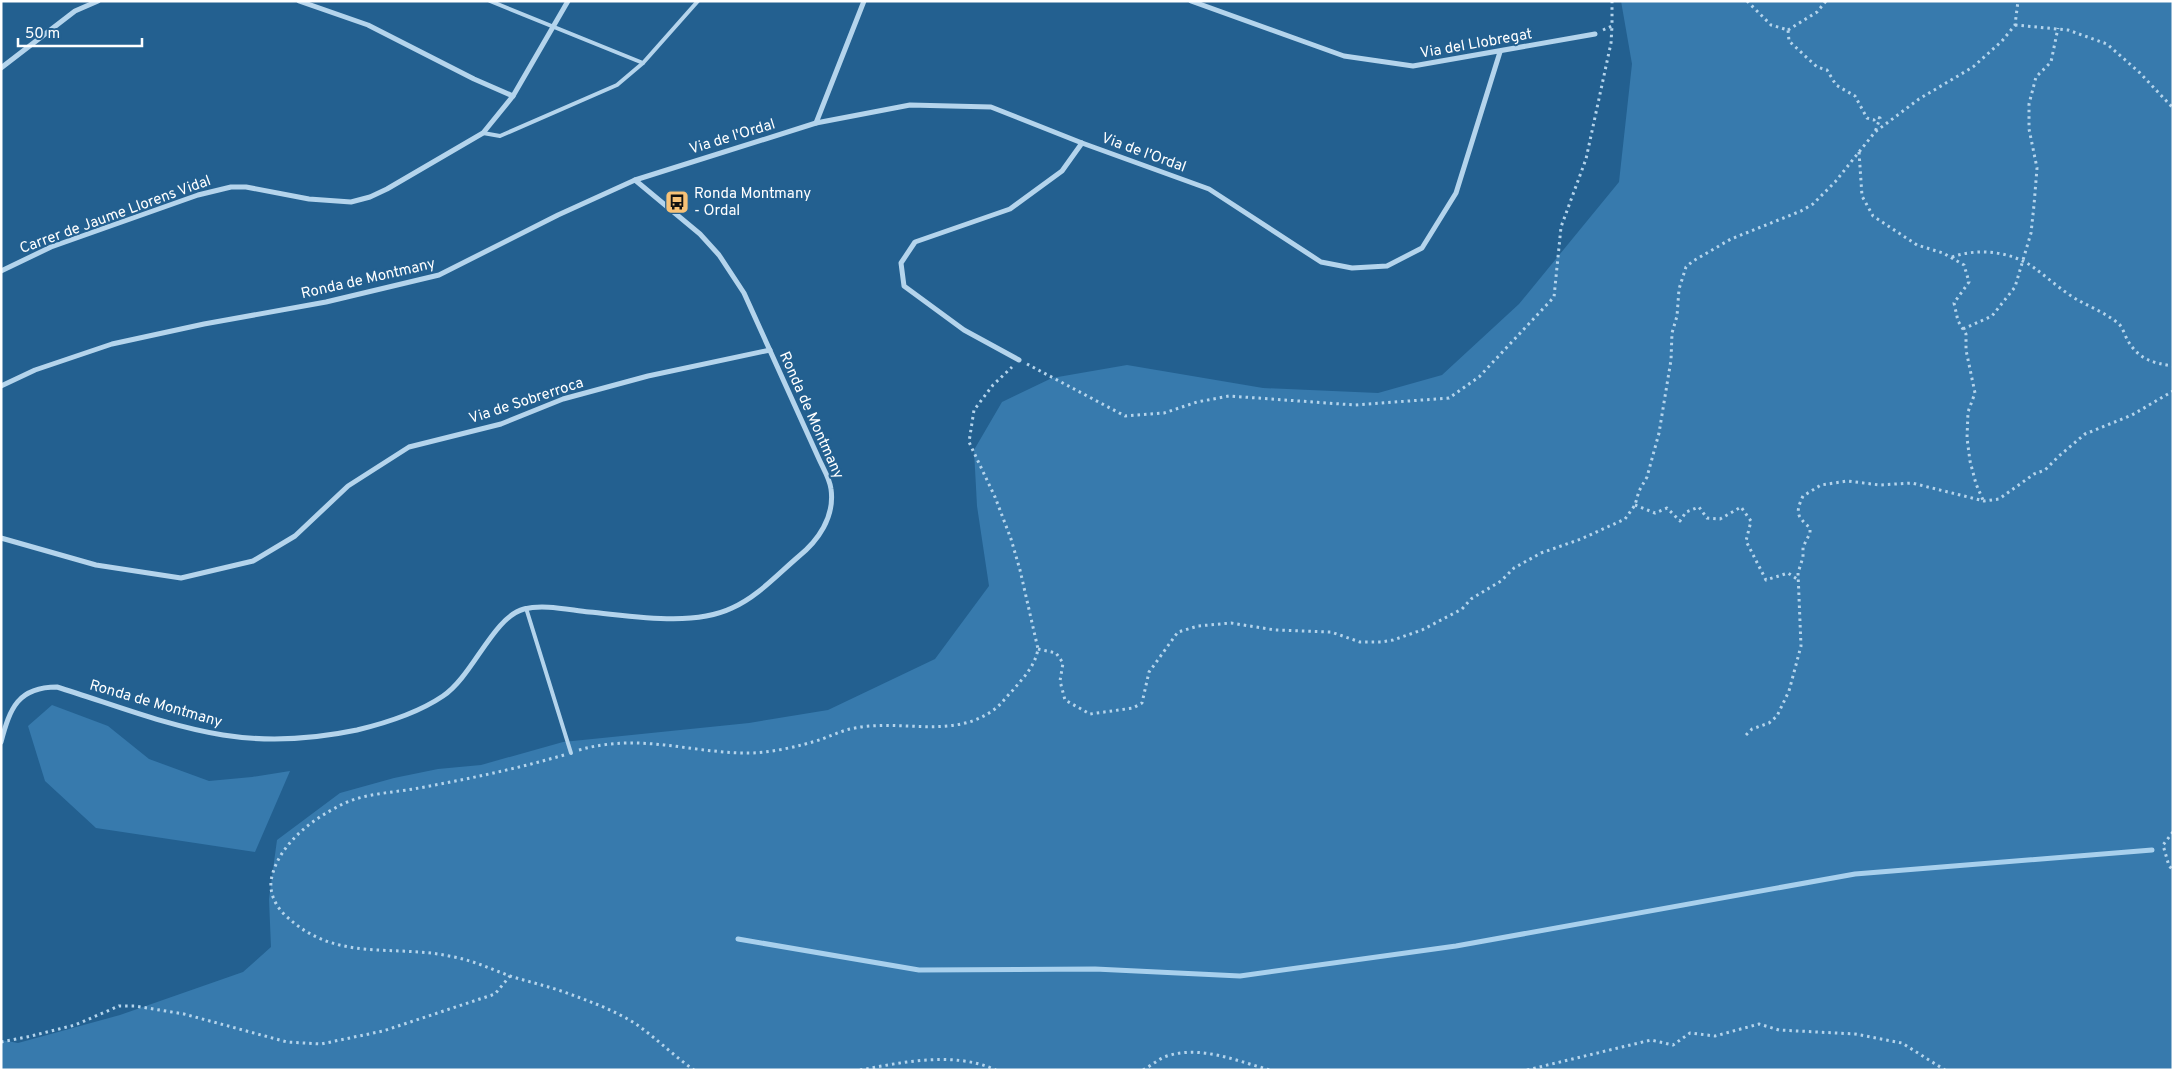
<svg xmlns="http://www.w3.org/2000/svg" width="2174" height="1071" font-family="Overpass,sans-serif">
	<rect width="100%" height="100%" fill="#236090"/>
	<g fill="#377aad">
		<path d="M1621,1H2173V1070H1V1040L18,1043L120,1015L243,972L271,947L269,899L277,840L340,793L394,778L438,769L481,765L563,742L749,723L828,710L935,659L989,586L977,506L974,450L1002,402L1052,378L1127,365L1263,388L1378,393L1442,375L1519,304L1619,182L1632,64Z"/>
		<path d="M52,705L108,726L149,759L209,781L252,777L290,771L255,852L96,828L45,781L28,726Z"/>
	</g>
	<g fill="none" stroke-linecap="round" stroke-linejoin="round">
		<path stroke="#a8d0ed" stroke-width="5" d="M738,939L919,970L1095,969L1240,976L1456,946L1855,874L2152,850"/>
		<g stroke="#b4d4ec" stroke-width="3" stroke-dasharray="2.5 4" stroke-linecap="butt">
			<path d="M1747,1L1771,25L1788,30L1789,41L1817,67L1827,70L1836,85L1855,96L1867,118L1874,120L1877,117L1880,118L1875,132"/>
			<path d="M2015,25L2068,30L2107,44L2140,73L2173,108"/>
			<path d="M1603,30L1612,26V1"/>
			<path d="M1788,30L1817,12L1826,1"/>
			<path d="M1859,152L1862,196L1873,216L1917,245L1943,253L1964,265L1969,282L1954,303L1958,321L1966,334V350L1975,393L1968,412L1967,438L1970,461L1976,484L1983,500"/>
			<path d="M1952,257C1977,248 2010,251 2033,267C2047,277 2061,290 2076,299C2090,307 2106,313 2119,324C2123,328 2125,336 2128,341C2139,359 2152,363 2173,366"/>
			<path d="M1963,329L1992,316L2015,287L2031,233L2034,205L2037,168L2029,129V104L2036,77L2051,62L2058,28"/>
			<path d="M1027,364L1125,416L1164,413L1197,402L1229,396L1355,405L1449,398L1479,377L1554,297L1561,227L1586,159L1611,43L1612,26"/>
			<path d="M1635,505L1655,513L1667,508L1680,521L1686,512L1699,507L1707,518L1720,519L1741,507L1751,521L1746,541L1766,580L1788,573L1797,579"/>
			<path d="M1038,649L1056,653L1063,663L1060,681L1065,700L1090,714L1133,708L1142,703L1149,672L1178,632L1198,626L1231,623L1275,630L1331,632L1360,642H1381L1393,640L1422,630L1462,609L1471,599L1501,581L1514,568L1541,553L1581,539L1625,519L1635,505L1639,491L1647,477L1659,433L1671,360L1672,333L1677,316L1679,289L1686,267L1693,261L1731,239L1801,211L1813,204L1835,182L1875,132L1919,99L1973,67L2002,41L2015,25L2018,1"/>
			<path d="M1746,735L1752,729L1769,723L1777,716L1789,691L1801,646L1798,573L1803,557V547L1810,533V528C1797,516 1795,513 1803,496L1821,485L1847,481L1880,485L1912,483L1984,501L1999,499L2034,474L2045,470L2059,456L2085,434L2132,415L2173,391"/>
			<path d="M579,750C639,733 686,752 744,753C767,754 801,746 822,739C833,735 843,730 855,728C899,719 952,739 992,711C1000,706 1006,697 1013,690C1024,677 1035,666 1038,649L1020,570L1011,539L995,497L969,442L974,410L993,385L1012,367"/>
			<path d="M564,755C516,769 468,779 419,788C393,793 362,793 339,806C311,820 280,844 272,876C268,891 275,906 286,916C337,964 394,943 454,957C475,961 493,970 513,977C530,982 547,986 564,992C589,1001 614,1010 636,1024C656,1038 674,1056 694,1070"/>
			<path d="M2173,832L2163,845L2169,866L2173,870"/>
			<path d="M1,1042L27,1037L75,1025L119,1006H135L184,1014L287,1042L321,1044L383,1031L495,994L510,976"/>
			<path d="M860,1070C904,1062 954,1051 996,1070"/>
			<path d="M1143,1070C1151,1066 1158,1059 1167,1056C1201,1045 1237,1061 1270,1070"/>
			<path d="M1527,1070L1651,1040L1673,1045L1690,1033L1715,1036L1759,1024L1779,1030L1855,1034L1902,1043L1945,1070"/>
		</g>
		<g stroke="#b4d4ec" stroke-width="4">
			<path d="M490,1L643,63L698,1"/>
			<path d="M483,133L500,136L617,85L643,63"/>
			<path d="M526,608L571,753"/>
		</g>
		<g stroke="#b4d4ec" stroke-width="5">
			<path d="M299,1L368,25L474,79L513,96"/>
			<path d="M1191,1L1344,56L1413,66L1595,34"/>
			<path d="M1,68L75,11L98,1"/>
			<path d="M816,123L864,1"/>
			<path d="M635,180L816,123L910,105L991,107L1082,143L1209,189L1321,262L1352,268L1387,266L1422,248L1456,193L1500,52"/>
			<path d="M1,271L51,247L198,195L231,187H246L309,199L351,202L370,197L387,189L483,133L513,96L568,1"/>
			<path d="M1019,360L964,330L904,286L901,263L915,242L1010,209L1062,171L1082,143"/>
			<path d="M1,386L35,370L112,344L204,324L326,302L439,275L558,215L635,180L700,234L719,255L744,293L819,459C823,468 830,479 831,489C835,517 818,541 798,557C777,575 757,597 732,608C692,627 632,616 589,612C569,610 544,604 524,609C493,617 473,676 443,696C418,713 386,723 357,730C314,739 267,742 223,735C167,726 112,704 57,687C18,687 10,708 1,742"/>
			<path d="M1,538L96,565L181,578L253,561L295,536L348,486L409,447L501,424L563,399L648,376L770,350"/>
		</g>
	</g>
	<defs>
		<g id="bus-square" transform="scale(1.25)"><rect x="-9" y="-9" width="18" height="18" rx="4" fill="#f7c277" stroke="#236090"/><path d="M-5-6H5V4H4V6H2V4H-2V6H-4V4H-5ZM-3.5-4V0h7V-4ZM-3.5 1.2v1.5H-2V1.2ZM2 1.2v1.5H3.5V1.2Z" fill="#111"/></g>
	</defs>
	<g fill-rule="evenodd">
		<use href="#bus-square" x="677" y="202"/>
	</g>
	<g text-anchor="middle" stroke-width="4" stroke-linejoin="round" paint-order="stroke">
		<g font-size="15" fill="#fff" stroke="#236090">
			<text transform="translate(1476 43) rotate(-10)" y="5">Via del Llobregat</text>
			<text transform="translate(732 136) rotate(-17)" y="5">Via de l'Ordal</text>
			<text transform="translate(1144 152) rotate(20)" y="5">Via de l'Ordal</text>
			<text transform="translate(115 214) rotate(-20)" y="5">Carrer de Jaume Llorens Vidal</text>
			<text transform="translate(368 278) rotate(-13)" y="5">Ronda de Montmany</text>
			<text transform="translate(526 400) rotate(-18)" y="5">Via de Sobrerroca</text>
			<text transform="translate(812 415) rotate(66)" y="5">Ronda de Montmany</text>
			<text transform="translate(156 703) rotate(16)" y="5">Ronda de Montmany</text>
		</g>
		<g font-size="15" fill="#fff" stroke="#236090" text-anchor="start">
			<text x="694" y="198">Ronda Montmany<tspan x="694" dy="17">- Ordal</tspan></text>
		</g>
	</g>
	<rect width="2174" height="1071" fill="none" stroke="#ffffff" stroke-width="5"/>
	<path d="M18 38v8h124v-8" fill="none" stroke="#ffffff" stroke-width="2.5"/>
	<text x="25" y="38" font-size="15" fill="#ffffff" stroke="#236090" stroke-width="4" paint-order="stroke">50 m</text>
</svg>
